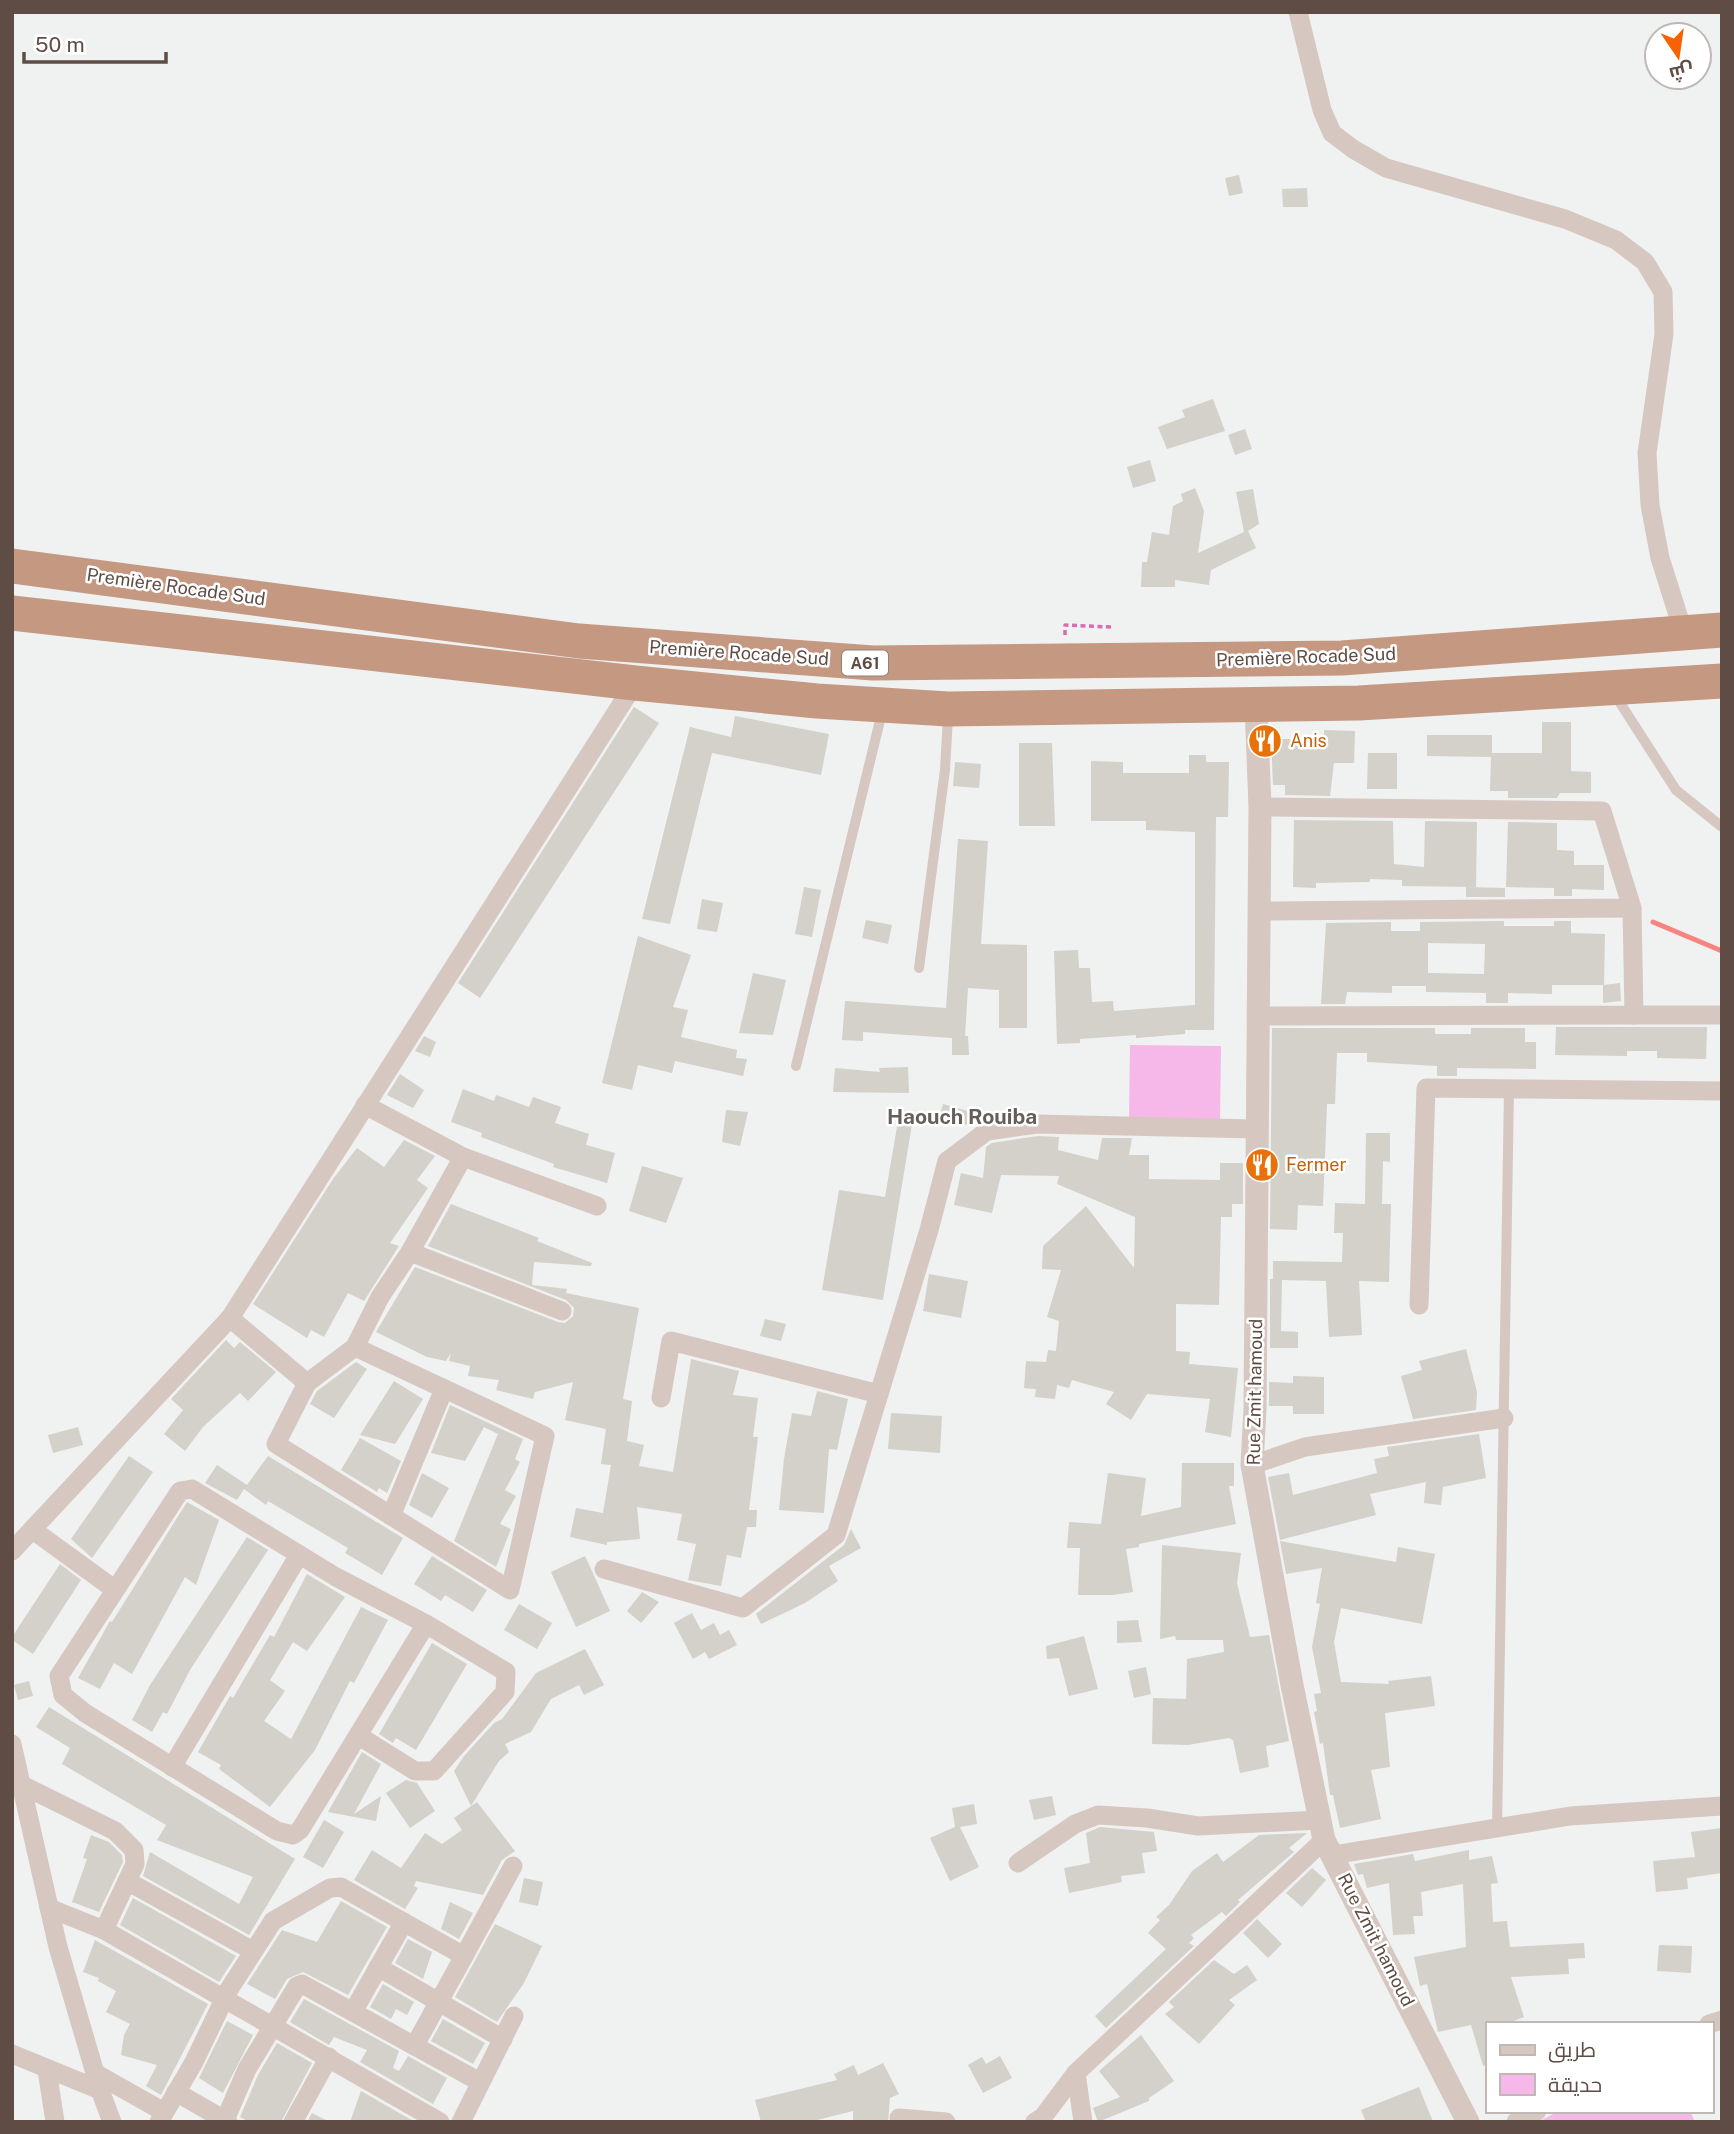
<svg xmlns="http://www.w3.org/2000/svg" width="1734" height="2134" font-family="'Public Sans',Cairo,sans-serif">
	<rect width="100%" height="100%" fill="#eff2f1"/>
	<g fill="#f5b8e8">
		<path d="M1130,1045L1221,1046L1220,1122L1129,1121Z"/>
		<path d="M1559,2111H1690L1695,2122H1538Z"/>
	</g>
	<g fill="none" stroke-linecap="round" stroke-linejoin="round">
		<path stroke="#f78480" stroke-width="5" d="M1653,922L1722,951"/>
	</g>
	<g fill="#d4d0ca" fill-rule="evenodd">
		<path d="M1239,175L1243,193L1229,196L1225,178Z"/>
		<path d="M1307,188L1308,207H1283L1282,189Z"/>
		<path d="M1213,399L1225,431L1167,449L1158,427L1185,417L1182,410Z"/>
		<path d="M1245,429L1252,449L1235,455L1228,435Z"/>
		<path d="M1150,460L1156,481L1133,488L1127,467Z"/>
		<path d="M1195,488L1204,511L1198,553L1244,532L1236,492L1253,489L1259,524L1248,531L1256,548L1211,570L1209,585L1175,580V587H1141L1142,562H1147L1152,532L1169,535L1173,506L1183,501L1181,494Z"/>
		<path d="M634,707L659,723L480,998L458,983Z"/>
		<path d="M735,716L829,734L821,775L712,753L670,924L642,919L690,727L731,737Z"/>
		<path d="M1542,722H1571V771L1591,772V793H1560L1557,798H1508V791H1490L1491,757L1427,756V735H1492V753H1542Z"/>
		<path d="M1324,730L1355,731L1354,763H1334L1330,796L1285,795V785H1273L1271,739H1324Z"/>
		<path d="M1019,743H1052L1055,826H1019Z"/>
		<path d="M1368,753H1397V789H1367Z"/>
		<path d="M1189,755H1206V762H1229L1228,817H1216L1214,1030H1185V1034L1136,1038V1035L1080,1039V1043L1057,1044L1054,951L1078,950L1079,968H1090L1092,1002L1113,1001L1114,1011L1195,1005V832L1146,830V821H1091V761L1123,762V773H1189Z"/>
		<path d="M955,762L981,764L979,788L953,786Z"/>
		<path d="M1294,820L1393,821L1394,864L1424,867L1425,821L1477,822L1476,887L1402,886V880L1370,879V882L1316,883V888L1293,887Z"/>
		<path d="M1508,822L1557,823V850L1574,851V865H1604V890L1572,889V896H1554V888L1506,887Z"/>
		<path d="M958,839L988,841L981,944L1027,945V1028H999V990L968,988L965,1036H968L969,1055H952V1038L863,1032V1041L842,1040L845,1001L946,1008Z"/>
		<path d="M804,887L821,890L812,937L795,934Z"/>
		<path d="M1466,887L1505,888V897H1466Z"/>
		<path d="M702,899L723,903L717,932L697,929Z"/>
		<path d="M866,920L892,925L888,944L862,938Z"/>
		<path d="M1504,921V926H1554V921H1571V933L1605,934L1604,985L1620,983L1621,1001L1603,1003V985H1552V994L1508,993V1003H1486V993L1426,992V986H1392V993L1347,992L1345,1004H1321L1326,923L1391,922V931H1420V922ZM1428,943L1485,944L1484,974L1428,973Z"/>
		<path d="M638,936L691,955L673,1007L688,1010L681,1037L737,1050L736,1058L747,1059L743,1076L675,1061L672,1073L638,1065L632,1090L602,1083Z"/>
		<path d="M753,973L786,980L773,1035L739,1033Z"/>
		<path d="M1556,1027H1707L1706,1059L1657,1058V1051H1627V1056L1555,1055Z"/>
		<path d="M1272,1028H1435V1034H1471V1028H1525V1042H1536V1069L1457,1068V1076H1437V1066L1367,1062V1053H1337L1335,1104H1327L1323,1206L1298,1205L1297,1230L1270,1229Z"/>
		<path d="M424,1036L436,1042L430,1057L415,1051Z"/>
		<path d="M908,1067L909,1093L833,1092L835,1068L880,1072L879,1068Z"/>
		<path d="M400,1074L424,1090L413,1108L387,1095Z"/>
		<path d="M463,1089L494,1101L496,1095L529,1107L533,1097L561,1107L555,1123L589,1134L586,1145L615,1153L607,1183L553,1167L554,1164L481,1137L482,1133L451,1122Z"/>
		<path d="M943,1104L971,1112L967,1125L939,1118Z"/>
		<path d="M726,1110L748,1112L740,1146L722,1142Z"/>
		<path d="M899,1115L913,1118L883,1300L822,1290L839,1190L885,1197Z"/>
		<path d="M1366,1133H1390V1162L1383,1161L1382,1204H1391L1389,1282L1359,1281L1362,1335L1329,1337L1326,1281L1282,1280L1281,1331L1298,1332V1348H1270V1279H1273V1261L1342,1262L1343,1233H1334L1335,1203L1365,1204Z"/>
		<path d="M1038,1136L1059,1137L1058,1150L1098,1160L1102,1138H1132L1129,1155H1149V1179L1220,1180V1163H1243V1204H1232V1217H1221L1219,1305L1176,1304V1351L1190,1352L1189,1364L1238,1368L1231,1437L1205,1432L1210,1399L1147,1394L1131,1420L1106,1404L1114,1392L1072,1380L1069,1388L1057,1385L1055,1399L1035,1397L1036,1389L1024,1388L1026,1361L1046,1362L1048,1350L1056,1351L1059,1321L1047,1317L1061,1270L1042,1269L1043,1246L1086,1206L1134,1268L1135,1217L1057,1184L1059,1176L1001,1175L992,1213L954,1205L961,1173L983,1178L986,1147L992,1143Z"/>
		<path d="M404,1140L435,1156L417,1180L428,1188L390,1243L399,1246L364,1301L348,1293L324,1337L311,1330L307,1338L253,1304L333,1179L357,1148L384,1167Z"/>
		<path d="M642,1166L683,1178L666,1223L629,1211Z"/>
		<path d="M451,1204L539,1238L537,1241L592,1263L591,1266L534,1262L532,1285L567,1289L566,1293L639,1308L623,1399L632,1401L627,1441L644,1445L639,1466L673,1472L691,1359L739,1371L733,1395L758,1398L753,1437H758L749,1510H757L756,1527H747L741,1558L727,1555L721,1586L688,1580L696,1544L677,1540L682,1514L637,1507L640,1539L607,1542V1545L570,1537L576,1508L603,1513L611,1465L601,1464L606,1429L565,1420L573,1382L535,1392L533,1399L496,1390L499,1380L468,1376L470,1366L449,1361L451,1353L446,1361L427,1357L376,1332L415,1267L558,1322L565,1323L573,1316L574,1308L566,1300L428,1246Z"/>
		<path d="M929,1274L968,1281L961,1318L923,1311Z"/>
		<path d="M765,1319L786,1324L781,1341L760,1336Z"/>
		<path d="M226,1340L234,1348L240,1342L276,1372L248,1401L240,1393L203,1427L185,1451L164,1434L183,1410L171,1399Z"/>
		<path d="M1466,1349L1477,1392L1476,1410L1413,1419L1401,1376L1422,1370L1419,1361Z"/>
		<path d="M356,1362L367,1369L334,1418L310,1404L317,1391Z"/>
		<path d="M1293,1376L1324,1377V1414H1293V1406H1269V1382L1293,1383Z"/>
		<path d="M394,1381L423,1399L395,1444L360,1435Z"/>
		<path d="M817,1391L848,1399L837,1450L829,1449L824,1513L779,1510L784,1459L792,1413L811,1416Z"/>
		<path d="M450,1405L523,1439L515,1459L520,1462L505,1490L516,1496L500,1524L511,1529L496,1567L454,1541L498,1434L484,1427L465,1461L431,1453Z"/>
		<path d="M891,1413L942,1416L940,1453L888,1449Z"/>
		<path d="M78,1427L83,1445L53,1453L48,1435Z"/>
		<path d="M1479,1434L1486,1478L1443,1487L1441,1505L1424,1503L1426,1482L1370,1494L1376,1515L1280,1540L1268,1477L1289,1473L1293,1495L1377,1473L1374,1459L1389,1456L1387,1447Z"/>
		<path d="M360,1438L401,1461L387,1493L379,1488L377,1492L341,1470Z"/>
		<path d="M129,1456L153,1472L92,1558L71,1539Z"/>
		<path d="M268,1456L403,1538L382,1575L345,1553L348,1548L268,1501L266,1505L244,1489L237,1500L205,1483L217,1465L247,1485Z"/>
		<path d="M1182,1463H1234V1486H1229L1236,1524L1139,1544V1547L1126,1549L1133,1592L1113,1595H1078L1080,1548H1067L1069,1522L1101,1524L1108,1473L1146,1478L1141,1516L1181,1507Z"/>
		<path d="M422,1473L449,1488L432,1518L409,1505Z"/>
		<path d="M187,1502L219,1520L196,1585L185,1577L132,1674L114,1663L100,1689L78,1678L110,1621L112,1622Z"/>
		<path d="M851,1529L861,1548L829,1566L838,1581L805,1603L761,1624L756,1614L844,1545Z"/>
		<path d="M247,1537L268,1550L190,1670L167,1714L163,1712L152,1732L132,1720L150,1685Z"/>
		<path d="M1280,1541L1396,1562L1398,1547L1435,1554L1422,1624L1341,1608L1334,1642L1341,1682L1389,1684L1388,1681L1431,1676L1435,1706L1385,1713L1390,1767L1371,1770L1381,1819L1340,1828L1333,1795H1330L1323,1743L1320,1744L1314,1712L1317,1711L1314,1694L1321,1693L1312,1647L1320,1604L1316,1603L1322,1568L1286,1574Z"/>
		<path d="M1162,1545L1241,1553L1237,1583L1250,1637L1269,1635L1289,1741L1266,1746L1269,1767L1240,1773L1233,1740L1229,1738L1188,1745L1152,1744L1153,1698L1186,1699L1187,1659L1224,1652L1223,1640H1176L1175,1636L1160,1639Z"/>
		<path d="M432,1556L487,1590L473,1612L445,1595L441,1601L414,1584Z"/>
		<path d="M585,1556L610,1611L576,1627L551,1572Z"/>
		<path d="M60,1564L81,1580L33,1654L12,1640V1637Z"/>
		<path d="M307,1574L345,1597L307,1651L293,1642L270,1680L285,1691L264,1721L291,1739L361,1607L388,1620L354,1683L350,1681L315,1750L270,1807L219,1769L221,1765L198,1752L230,1696L233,1698L270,1635L274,1637Z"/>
		<path d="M642,1592L659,1602L641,1623L627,1611Z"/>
		<path d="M519,1604L552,1623L537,1649L504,1630Z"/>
		<path d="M692,1613L701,1630L714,1623L720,1635L729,1630L737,1645L709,1659L705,1652L693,1659L674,1623Z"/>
		<path d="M1138,1620L1142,1642L1117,1643V1621Z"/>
		<path d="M1084,1636L1098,1689L1069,1696L1059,1658L1047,1659L1046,1646Z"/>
		<path d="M432,1643L467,1664L416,1750L396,1738L393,1743L379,1734Z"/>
		<path d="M585,1649L604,1685L584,1695L579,1685L551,1699L531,1732L505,1744L509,1752L499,1761L471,1806L454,1771L464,1756L494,1723L502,1719L536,1673Z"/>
		<path d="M1146,1667L1151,1694L1134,1698L1128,1671Z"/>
		<path d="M29,1681L33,1696L18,1700L14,1685Z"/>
		<path d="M49,1707L295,1859L249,1935L143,1876L150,1852L239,1904L253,1877L157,1840L166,1825L62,1764L70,1748L36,1727Z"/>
		<path d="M362,1752L381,1764L354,1814L381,1796L376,1821L328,1812Z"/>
		<path d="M406,1780L417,1783L435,1811L410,1828L386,1793Z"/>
		<path d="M1052,1796L1056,1815L1034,1820L1029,1800Z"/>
		<path d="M477,1802L515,1851L502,1860L483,1895L416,1881L414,1886L418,1888L405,1909L354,1880L372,1850L401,1868L425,1833L442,1844L462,1830L454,1818Z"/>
		<path d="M974,1804L977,1824L960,1827L979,1867L950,1881L930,1838L955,1827L952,1808Z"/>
		<path d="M324,1820L344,1832L323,1868L303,1857Z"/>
		<path d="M1100,1827L1154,1832L1157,1851L1142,1853L1145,1873L1121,1876L1122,1882L1069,1893L1064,1868L1090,1863L1086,1833Z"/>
		<path d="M1722,1828V1873L1687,1878L1688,1889L1656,1892L1653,1861L1695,1857L1691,1832Z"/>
		<path d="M1307,1833L1289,1848L1294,1852L1238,1900L1240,1902L1226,1916L1222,1912L1191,1935L1194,1938L1189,1943L1194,1946L1106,2028L1095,2016L1166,1949L1148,1933L1160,1920L1156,1917L1169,1905L1192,1871L1217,1853L1223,1862L1259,1835Z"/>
		<path d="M91,1835L109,1842L122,1855L123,1862L99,1912L72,1902L87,1859L83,1858Z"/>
		<path d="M1469,1850V1860L1492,1856L1498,1883L1491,1884L1493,1922L1507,1921L1510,1947L1584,1943L1585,1958L1568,1959L1569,1974L1511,1977L1524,2017L1506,2024H1487V2065L1483,2066L1471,2025L1438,2032L1427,1984L1420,1986L1414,1957L1466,1947L1463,1884L1421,1892L1423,1916H1413L1415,1934L1393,1935L1389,1883L1367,1888L1363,1874L1358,1875L1354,1864L1413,1854L1415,1861Z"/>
		<path d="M1312,1868L1326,1880L1302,1907L1286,1893Z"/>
		<path d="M524,1878L543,1882L538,1906L519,1902Z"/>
		<path d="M133,1898L236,1956L219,1982L120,1925Z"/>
		<path d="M341,1901L387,1927L348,1995L303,1972L287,1979L275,1999L247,1984L282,1930L317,1942Z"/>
		<path d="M450,1902L473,1913L459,1939L441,1929Z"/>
		<path d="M1257,1919L1282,1944L1268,1958L1243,1933Z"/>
		<path d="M495,1924L542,1946L524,1983L497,2022L455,1997Z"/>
		<path d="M408,1939L432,1952L423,1979L395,1963Z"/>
		<path d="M95,1940L208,2004L161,2095L146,2086L157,2065L121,2055L124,2035L130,2024L106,2012L116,1991L98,1981L99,1978L83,1972Z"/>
		<path d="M1659,1945L1692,1946L1691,1973L1657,1971Z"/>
		<path d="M1214,1960L1234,1974L1247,1965L1257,1980L1229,2000L1235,2005L1199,2044L1165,2014L1174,2007L1169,2002Z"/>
		<path d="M383,1984L414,2002L407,2015L396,2009L391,2019L370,2007Z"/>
		<path d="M304,1999L399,2051L393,2068L399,2071L408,2056L447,2078L433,2104L360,2062L367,2050L334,2037L329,2045L290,2022Z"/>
		<path d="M443,2019L485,2043L473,2064L431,2041Z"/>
		<path d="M227,2021L253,2035L223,2093L199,2078Z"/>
		<path d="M1141,2035L1174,2081L1149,2098V2101L1098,2122L1093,2108L1120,2097L1099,2071Z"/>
		<path d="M277,2043L312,2063L281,2122H249L240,2117L258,2075Z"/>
		<path d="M1000,2056L1012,2078L983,2093L968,2065L982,2057L986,2064Z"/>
		<path d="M883,2063L899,2094L890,2098L888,2122H853V2111L809,2122H761L755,2100L837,2080L834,2074L854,2065L858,2075Z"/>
		<path d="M1419,2087L1433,2122H1366L1361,2110Z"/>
		<path d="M361,2091L415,2122H350Z"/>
		<path d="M312,2113L330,2122H307Z"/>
	</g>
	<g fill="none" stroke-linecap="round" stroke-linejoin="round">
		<path stroke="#d76cb3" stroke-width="3.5" stroke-dasharray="5 3.5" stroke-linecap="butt" d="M1065,635V625L1111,627"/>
		<g stroke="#d6c7c1" stroke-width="10">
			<path d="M1615,695L1676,790L1722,827"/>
			<path d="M919,968L945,770L948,716"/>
			<path d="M796,1066L882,712"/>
			<path d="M1497,1829L1509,1089"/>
		</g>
		<g stroke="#d6c7c1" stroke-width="19">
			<path d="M1298,12L1322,110L1332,133L1353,149L1386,168L1565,219L1616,240L1645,262L1663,292L1664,334L1647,453L1650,505L1660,558L1684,634"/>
			<path d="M1259,911L1632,908L1602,811L1260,807"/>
			<path d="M1634,1015H1722"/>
			<path d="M1258,1016L1634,1015L1632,908"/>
			<path d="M365,1105L463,1157L410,1252L562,1311"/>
			<path d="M463,1157L597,1206"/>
			<path d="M1419,1305L1426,1088L1722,1091"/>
			<path d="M230,1318L307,1383L276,1444L510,1590L545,1436L355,1347L380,1297L410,1252"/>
			<path d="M307,1383L355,1347"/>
			<path d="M661,1398L671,1341L879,1394"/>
			<path d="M1252,1465L1305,1447L1504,1418"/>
			<path d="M391,1516L444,1389"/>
			<path d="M33,1530L114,1589"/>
			<path d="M12,1551L230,1318L635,683"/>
			<path d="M604,1569L743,1608L836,1535L929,1230L947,1161L987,1131L1037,1124L1255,1129"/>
			<path d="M359,1736L415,1771H434L505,1692L506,1672L426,1624L336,1577L192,1489L180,1491L59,1676L63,1695L85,1713L277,1831L293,1835L300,1830L426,1624"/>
			<path d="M12,1744L58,1947L100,2090L112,2122"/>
			<path d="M172,1767L299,1555"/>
			<path d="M20,1784L115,1831L134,1850L135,1864L104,1930L440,2122"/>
			<path d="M1333,1855L1570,1816L1722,1806"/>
			<path d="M1018,1863L1075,1824L1098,1815L1147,1818L1198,1826L1319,1820"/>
			<path d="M127,1881L253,1951"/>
			<path d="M49,1908L104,1930"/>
			<path d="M378,1967L503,2039"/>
			<path d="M354,2010L404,1922"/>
			<path d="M1709,2024L1722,2020"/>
			<path d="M415,2045L464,1956"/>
			<path d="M12,2054L100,2090"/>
			<path d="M47,2070L55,2122"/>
			<path d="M95,2073L164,2112"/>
			<path d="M176,2092L228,2122"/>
			<path d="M899,2118L946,2122"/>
			<path d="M225,2120L247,2069L297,1986L302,1984L480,2082"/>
			<path d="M159,2122L194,2062L228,1991L273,1921L330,1888L341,1887L464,1956L513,1866"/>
			<path d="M293,2122L329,2057"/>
			<path d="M461,2122L514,2016"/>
			<path d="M1035,2122L1043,2117L1076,2073"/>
			<path d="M1083,2122L1076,2073L1324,1840"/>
			<path d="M1516,2122L1537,2111"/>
		</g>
		<path stroke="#d6c7c1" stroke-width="23" d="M1256,705L1260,807L1255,1409L1252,1465L1292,1685L1324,1840L1468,2122"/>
		<g stroke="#c49881" stroke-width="35">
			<path d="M12,566L579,641L873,663L1342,658L1722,630"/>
			<path d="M12,613L635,683L817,701L948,709L1359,703L1722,681"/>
		</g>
	</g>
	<defs>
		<g id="restaurant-disc" transform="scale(1.75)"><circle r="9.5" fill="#e8710a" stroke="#fff"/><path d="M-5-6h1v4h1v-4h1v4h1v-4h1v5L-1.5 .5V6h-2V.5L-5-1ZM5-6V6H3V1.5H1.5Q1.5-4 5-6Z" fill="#fff"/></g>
	</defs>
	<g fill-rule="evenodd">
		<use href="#restaurant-disc" x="1265" y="741"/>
		<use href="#restaurant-disc" x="1262" y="1165"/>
	</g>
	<g text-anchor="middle" stroke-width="5" stroke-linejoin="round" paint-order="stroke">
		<rect fill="#fff" stroke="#8f827d" stroke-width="2" x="842" y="650.5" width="46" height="25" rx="5"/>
		<g font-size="16" font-weight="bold" fill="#5f4d45">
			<text x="865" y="669">A61</text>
		</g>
		<g font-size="18" fill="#5f4d45" stroke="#fff">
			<text transform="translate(176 587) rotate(8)" y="6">Première Rocade Sud</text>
			<text transform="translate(739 653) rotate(4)" y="6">Première Rocade Sud</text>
			<text transform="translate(1306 657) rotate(-2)" y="6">Première Rocade Sud</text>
			<text transform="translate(1255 1392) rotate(-89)" y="6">Rue Zmit hamoud</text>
			<text transform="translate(1376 1940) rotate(63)" y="6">Rue Zmit hamoud</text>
		</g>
		<g font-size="18" fill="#c56008" stroke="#fff" text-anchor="start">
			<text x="1290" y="747">Anis</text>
			<text x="1286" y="1171">Fermer</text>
		</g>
		<g font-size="21" font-weight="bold" fill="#655f5b" stroke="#fff">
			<text x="962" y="1124">Haouch Rouiba</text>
		</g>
	</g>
	<rect width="1734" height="2134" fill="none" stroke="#5f4d45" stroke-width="28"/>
	<rect x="1486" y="2022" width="228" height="91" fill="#ffffff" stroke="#bfb8b5" stroke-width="2"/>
	<rect x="1500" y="2045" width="35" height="10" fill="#d6c7c1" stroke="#bfb8b5" stroke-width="2"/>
	<text x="1548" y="2057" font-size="21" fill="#5f4d45">طريق</text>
	<rect x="1500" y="2074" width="35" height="21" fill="#f5b8e8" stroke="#bfb8b5" stroke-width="2"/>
	<text x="1548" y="2092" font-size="21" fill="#5f4d45">حديقة</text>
	<g transform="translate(1678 56) rotate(167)"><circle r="33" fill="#ffffff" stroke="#bfb8b5" stroke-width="2"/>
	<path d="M0-5L12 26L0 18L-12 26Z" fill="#f86203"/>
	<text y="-10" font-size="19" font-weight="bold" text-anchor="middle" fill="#5f4d45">ش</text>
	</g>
	<path d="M24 52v10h142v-10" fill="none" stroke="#5f4d45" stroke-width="3.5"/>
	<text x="35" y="52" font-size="21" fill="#5f4d45" stroke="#ffffff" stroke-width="5" paint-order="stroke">50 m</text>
</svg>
